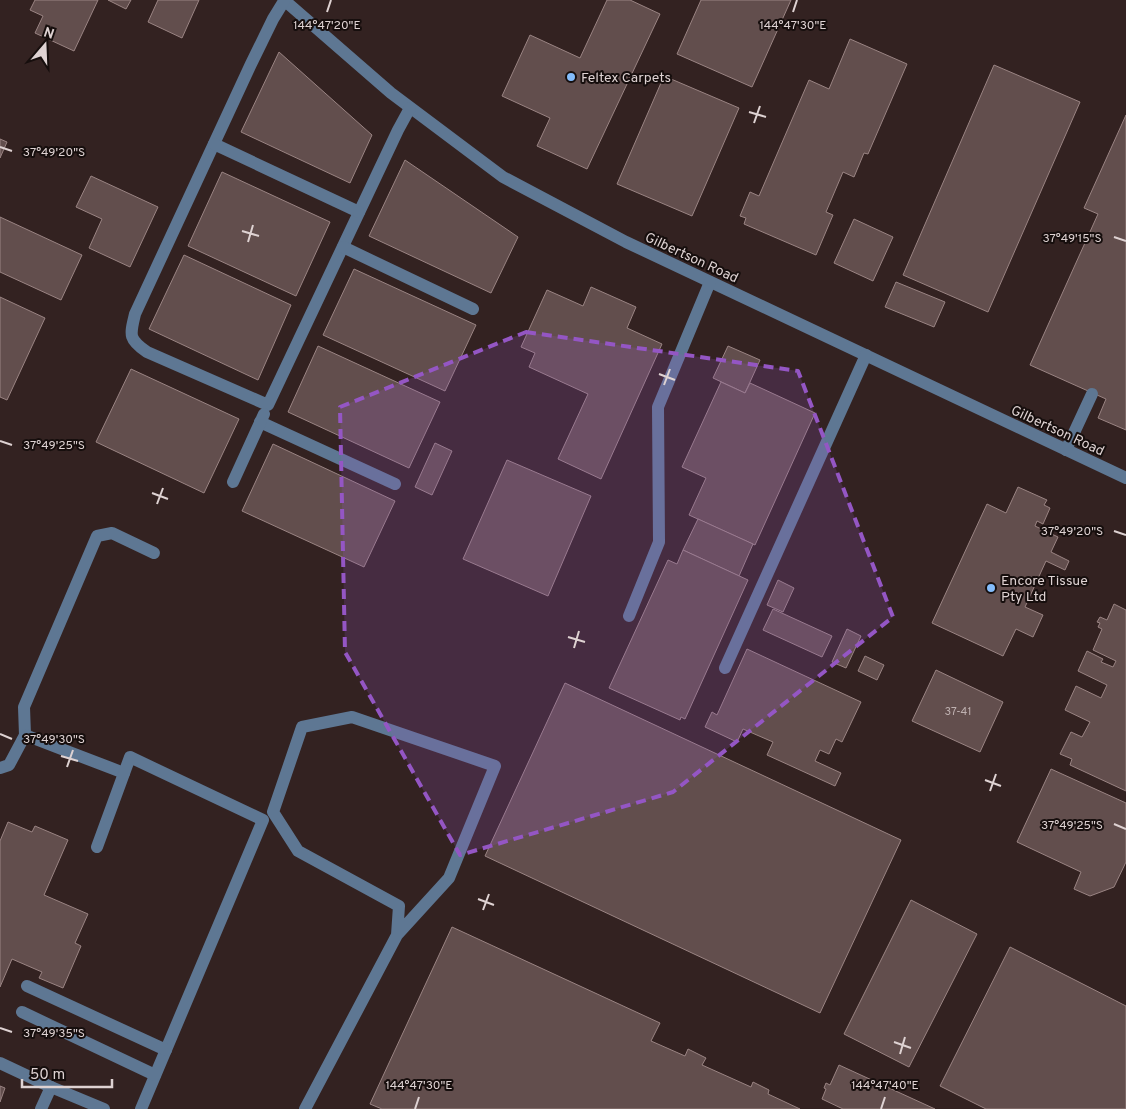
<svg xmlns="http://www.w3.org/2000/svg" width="1126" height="1109" font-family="Overpass,sans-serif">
	<rect width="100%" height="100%" fill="#332221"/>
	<g fill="#624e4d" stroke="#9a8483">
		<path d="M35,0H98L74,51L35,33L43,16L30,10Z"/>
		<path d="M108,0H131L126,9Z"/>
		<path d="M158,0H199L182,38L148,22Z"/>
		<path d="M607,0H630L660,14L587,169L537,146L550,118L502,96L530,35L580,58Z"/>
		<path d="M701,0H791L752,87L677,54Z"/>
		<path d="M850,39L907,64L868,154L864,153L854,177L843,172L826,212L833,215L816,255L744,224L746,218L740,216L750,192L759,196L809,80L829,89Z"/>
		<path d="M279,52L372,135L350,183L241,132Z"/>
		<path d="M994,65L1080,102L988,312L903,275Z"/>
		<path d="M664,76L739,108L692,216L617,184Z"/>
		<path d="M1126,115V430L1098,418L1106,399L1030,365L1098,214L1084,208Z"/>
		<path d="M0,139L7,142L0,158Z"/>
		<path d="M405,160L518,237L491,293L369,236Z"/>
		<path d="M222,172L330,222L296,296L188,246Z"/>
		<path d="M91,176L158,207L130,267L89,248L102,219L76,207Z"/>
		<path d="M0,217L82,255L61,300L0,272Z"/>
		<path d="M854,219L893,237L873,281L834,263Z"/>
		<path d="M184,255L291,305L258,380L149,329Z"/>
		<path d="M354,269L476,325L445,391L323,335Z"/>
		<path d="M896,282L945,302L934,327L885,307Z"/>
		<path d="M591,287L636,307L627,328L662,344L601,479L558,459L588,394L529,367L535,353L521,347L547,290L583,306Z"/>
		<path d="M0,297L45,318L7,400L0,397Z"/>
		<path d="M318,346L440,402L409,468L288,412Z"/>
		<path d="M728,346L760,360L745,393L713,378Z"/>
		<path d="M131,369L239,419L204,493L96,442Z"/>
		<path d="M721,382L745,393L750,383L815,413L755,545L689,515L706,478L682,467Z"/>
		<path d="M435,443L452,451L432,495L415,487Z"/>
		<path d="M273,444L395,501L364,567L242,511Z"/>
		<path d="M507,460L591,496L548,596L463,559Z"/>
		<path d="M1018,487L1047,500L1044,505L1050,508L1043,524L1037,521L1035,526L1058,537L1051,552L1069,561L1065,570L1046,561L1025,607L1043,615L1033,637L1016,629L1003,656L932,623L987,504L1006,513Z"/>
		<path d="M698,519L753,544L739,576L683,550Z"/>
		<path d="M683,550L748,580L685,719L681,717L680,720L609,688L668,560L677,564Z"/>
		<path d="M778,580L794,588L783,612L767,605Z"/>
		<path d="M1114,604L1126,610V791L1070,765L1072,759L1060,754L1071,732L1082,737L1090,722L1065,710L1076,686L1101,698L1107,685L1078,671L1087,651L1103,659L1101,662L1113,667L1116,661L1093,650L1102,629L1098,627L1100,623L1097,622L1100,617L1107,620Z"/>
		<path d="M773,609L832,636L822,657L763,630Z"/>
		<path d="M847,629L861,636L846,668L832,662Z"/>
		<path d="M747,649L861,702L842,742L836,739L829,754L820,750L815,761L841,773L835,786L767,755L773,742L743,729L737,742L705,727L712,712L717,715Z"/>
		<path d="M865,656L884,665L877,680L858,671Z"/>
		<path d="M936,670L1003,702L980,752L912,721Z"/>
		<path d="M565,683L901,840L820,1013L485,856Z"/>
		<path d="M1051,769L1126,803V862L1114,887L1090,896L1074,889L1081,872L1017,842Z"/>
		<path d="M8,822L32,832L35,826L68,840L44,895L88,914L75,943L81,946L63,988L39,978L42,972L12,959L0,987V841Z"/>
		<path d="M911,900L977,934L909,1067L844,1034Z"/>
		<path d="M452,927L660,1023L651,1041L685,1056L688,1049L706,1058L702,1065L751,1087L753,1082L769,1090L768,1094L800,1109H382L370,1104Z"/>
		<path d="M1010,947L1126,1006V1109H986L940,1086Z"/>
		<path d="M839,1065L935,1109H843L822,1099L826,1089L824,1088L826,1083L830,1085Z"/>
		<path d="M0,1086L5,1088L0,1102Z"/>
	</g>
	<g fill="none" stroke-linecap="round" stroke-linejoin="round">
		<g stroke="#5e7793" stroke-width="12">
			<path d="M284,0L391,93L503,177L626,242L1126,478"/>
			<path d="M284,1L273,19L251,64L135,314C130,335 128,339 147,352L268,405L398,130L410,108"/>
			<path d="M214,144L359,212"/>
			<path d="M343,247L473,309"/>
			<path d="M260,422L395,484"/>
			<path d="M1066,450L1092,394"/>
			<path d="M233,482L264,414"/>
			<path d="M629,616L659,542L658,407L710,282"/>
			<path d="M725,668L866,355"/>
			<path d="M25,735L24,707L97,536L112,533L154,553"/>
			<path d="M0,768L9,765L25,735L124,773"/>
			<path d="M97,847L130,757L263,820L141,1109"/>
			<path d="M27,986L166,1050"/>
			<path d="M22,1012L155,1075"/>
			<path d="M0,1063L51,1087L104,1109"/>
			<path d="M41,1109L51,1087"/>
			<path d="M305,1109L397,935L449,878L495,766L352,717L302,727L273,812L298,851L399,906L397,935"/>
		</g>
	</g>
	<path fill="#9456c4" fill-opacity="0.2" stroke="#9456c4" stroke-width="4" stroke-dasharray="10 6" stroke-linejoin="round" d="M526,332L798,371L893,617L673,792L460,855L345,652L340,407Z"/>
	<path fill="none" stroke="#ded2d2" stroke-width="2" d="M327,12L331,0M793,12L797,0M749,112L766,117M754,123L760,106M0,147L12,151M242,231L259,236M1114,237L1126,241M248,242L253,225M659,374L675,380M664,385L670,369M0,441L12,445M152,493L168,499M157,504L163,488M1114,531L1126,535M568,637L585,642M574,648L579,631M0,734L12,739M61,756L78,761M67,767L73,750M985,780L1001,786M990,791L996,774M1114,824L1126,829M478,899L494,905M483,910L489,894M0,1028L12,1032M894,1042L911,1048M900,1054L905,1037M415,1109L419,1097M881,1109L885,1097"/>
	<g fill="#83bcfb" stroke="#160e0d" stroke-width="2">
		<circle cx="571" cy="77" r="5"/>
		<circle cx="991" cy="588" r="5"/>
	</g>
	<g text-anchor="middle" stroke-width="4" stroke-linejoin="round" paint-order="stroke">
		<g font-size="11" fill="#bfb1b1">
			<text x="958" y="715">37-41</text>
		</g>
		<g font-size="14" fill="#ded2d2" stroke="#160e0d" text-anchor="start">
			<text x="581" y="82">Feltex Carpets</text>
			<text x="1001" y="585">Encore Tissue<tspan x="1001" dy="16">Pty Ltd</tspan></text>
		</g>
		<g font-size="14" fill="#ded2d2" stroke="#160e0d">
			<text transform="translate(692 257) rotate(25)" y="5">Gilbertson Road</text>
			<text transform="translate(1058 430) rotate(25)" y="5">Gilbertson Road</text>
		</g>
	</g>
	<g font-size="12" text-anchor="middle" fill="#ded2d2" stroke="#160e0d" stroke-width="4" stroke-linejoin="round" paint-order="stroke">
		<text x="327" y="29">144°47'20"E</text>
		<text x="793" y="29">144°47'30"E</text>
		<text x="54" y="156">37°49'20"S</text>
		<text x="1072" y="242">37°49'15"S</text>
		<text x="54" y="449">37°49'25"S</text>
		<text x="1072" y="535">37°49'20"S</text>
		<text x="54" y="743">37°49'30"S</text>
		<text x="1072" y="829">37°49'25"S</text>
		<text x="54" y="1037">37°49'35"S</text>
		<text x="419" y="1089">144°47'30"E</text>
		<text x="885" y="1089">144°47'40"E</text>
	</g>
	<g transform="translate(45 45) rotate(19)" stroke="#160e0d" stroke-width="4" paint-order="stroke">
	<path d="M0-4L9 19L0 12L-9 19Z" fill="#ded2d2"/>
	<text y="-8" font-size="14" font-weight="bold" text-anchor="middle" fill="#ded2d2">N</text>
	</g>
	<path d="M22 1079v8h90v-8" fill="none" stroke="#ded2d2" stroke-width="2.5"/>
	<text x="30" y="1079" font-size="15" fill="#ded2d2" stroke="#160e0d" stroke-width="4" paint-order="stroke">50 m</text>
</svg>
